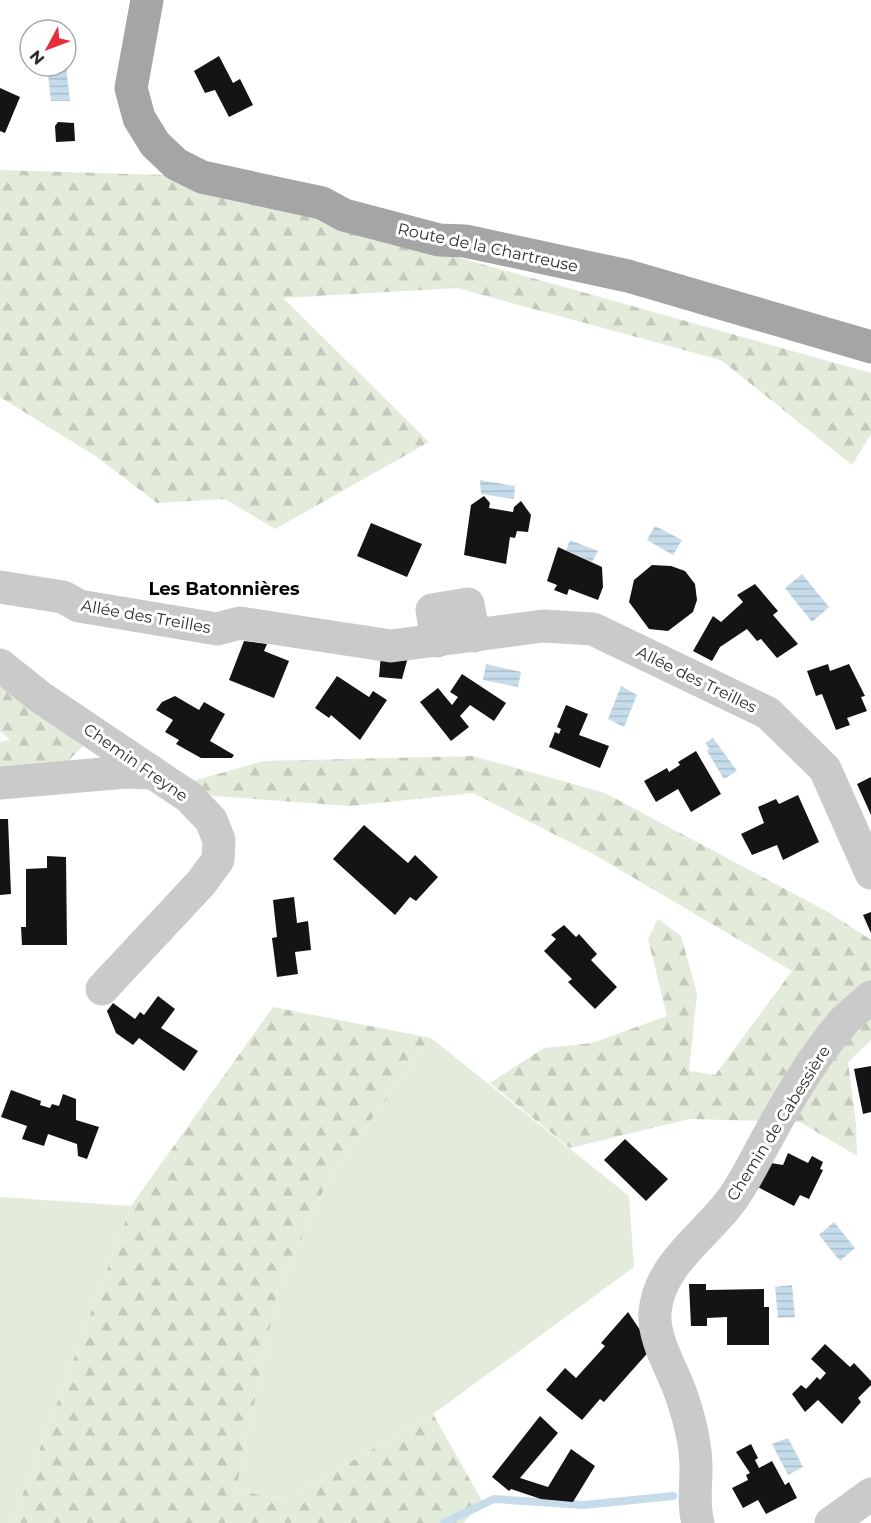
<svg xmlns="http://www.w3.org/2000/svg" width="871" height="1523" font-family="Montserrat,sans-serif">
	<defs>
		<pattern id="forest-firs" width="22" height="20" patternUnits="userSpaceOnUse" patternTransform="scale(1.5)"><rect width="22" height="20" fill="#e3ebda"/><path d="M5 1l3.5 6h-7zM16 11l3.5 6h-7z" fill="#c3cabb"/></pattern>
		<pattern id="water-rules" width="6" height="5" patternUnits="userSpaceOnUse" patternTransform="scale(1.5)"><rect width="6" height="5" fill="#c6dceb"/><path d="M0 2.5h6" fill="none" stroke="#aabdca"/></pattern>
	</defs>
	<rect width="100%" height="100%" fill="#fff"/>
	<g fill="#e3ebda">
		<path d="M431,1038L629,1196L634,1267L433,1414L285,1500L236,1490L278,1290L329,1178Z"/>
		<path d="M0,1197L131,1206L12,1523H0Z"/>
	</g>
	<g fill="url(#forest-firs)">
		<path d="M0,170L164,175L871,373V434L852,465L721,360L457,288L283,298L429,442L275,529L225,499L157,503L97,457L0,397Z"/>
		<path d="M0,675L86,743L63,766L0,778V742L10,740L0,731Z"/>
		<path d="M473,756L605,793L830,913L871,940V1040L848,1062L856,1123L857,1156L800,1122L689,1119L570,1148L490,1083L544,1048L592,1043L667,1016L648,939L658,919L681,936L697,993L689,1071L715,1075L792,971L593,854L473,793L350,806L214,796L182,784L264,761Z"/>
		<path d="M273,1007L431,1038L329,1178L278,1290L236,1490L285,1500L433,1414L483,1503L463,1523H12L131,1206Z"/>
	</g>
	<g fill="url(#water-rules)">
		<path d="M47,66H66L70,101H51Z"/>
		<path d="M480,480L515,486L514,499L481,494Z"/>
		<path d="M655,526L682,540L673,555L647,540Z"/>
		<path d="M570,540L598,551L592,562L566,550Z"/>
		<path d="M802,574L829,607L812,622L785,588Z"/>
		<path d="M486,664L521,672L518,687L483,680Z"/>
		<path d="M621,686L637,695L624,727L608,719Z"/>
		<path d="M713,738L737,771L724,779L707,751L709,748L705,743Z"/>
		<path d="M834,1222L855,1248L840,1261L819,1235Z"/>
		<path d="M792,1285L795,1317L778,1318L775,1287Z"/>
		<path d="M788,1438L803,1467L788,1475L772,1444Z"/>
	</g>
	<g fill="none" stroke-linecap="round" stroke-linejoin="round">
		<path stroke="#c6dceb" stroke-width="8" d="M444,1523L494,1499L584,1505L673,1496"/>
	</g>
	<g fill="#141414">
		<path d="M219,56L233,83L240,79L253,105L229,117L215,90L205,93L194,71Z"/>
		<path d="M0,88L20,97L5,133L0,131Z"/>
		<path d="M58,122L74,123L75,141L56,142L55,126Z"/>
		<path d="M484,496L490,503L489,508L513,512L514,507L521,501L531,515L528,532L517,531L515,538L510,537L506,564L464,555L471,505Z"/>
		<path d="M371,523L422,544L407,577L357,556Z"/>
		<path d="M558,547L602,567L603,587L598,600L569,589L567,595L554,590L557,585L547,581Z"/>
		<path d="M652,565L671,566L685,571L695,584L697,600L693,612L668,631L649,629L629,602L634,580Z"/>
		<path d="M755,584L778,611L773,615L798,644L777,658L761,639L757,641L747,629L720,647L712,661L693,651L713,616L721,622L743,602L737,595Z"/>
		<path d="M244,641L267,644L264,651L289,661L274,698L229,680Z"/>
		<path d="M381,655L408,657L402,679L379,677Z"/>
		<path d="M828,664L830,671L849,664L865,696L861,697L867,711L847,718L850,725L836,730L822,694L816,696L807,671Z"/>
		<path d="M462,674L506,703L494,721L470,705L460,716L469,727L451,741L420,702L438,688L452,705L458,697L450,692Z"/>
		<path d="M337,676L369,697L373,691L387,700L360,740L331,715L329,718L315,708Z"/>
		<path d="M175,696L199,710L204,702L225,714L210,741L234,755L232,758H201L176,744L179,740L165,732L173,720L156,710L162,702Z"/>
		<path d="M566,705L588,714L579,735L609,746L600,768L549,747L555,732L559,734L561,729L557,727Z"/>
		<path d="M696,751L721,794L691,812L678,789L656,802L644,781L667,768L669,772L680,765L678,762Z"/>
		<path d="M871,777V815L857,784Z"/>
		<path d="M798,795L819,842L783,860L777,845L752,855L741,834L764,823L758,807L776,799L779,804Z"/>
		<path d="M0,819H8L11,894L0,895Z"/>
		<path d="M364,825L408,863L415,855L438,877L416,901L410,897L395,915L333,859Z"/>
		<path d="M47,856L66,857L67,945H22L21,927H26V869L47,868Z"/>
		<path d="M294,897L297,923L308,921L311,950L295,952L298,974L277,977L272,938L277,937L273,900Z"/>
		<path d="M871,912V933L863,915Z"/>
		<path d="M564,925L576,937L579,934L597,954L591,960L617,987L595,1009L568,982L572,979L544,951L556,939L551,935Z"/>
		<path d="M158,996L175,1009L161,1028L198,1051L184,1071L139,1038L133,1045L116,1033L107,1011L113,1003L135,1019L140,1012L144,1015Z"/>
		<path d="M871,1066V1112L863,1114L854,1069Z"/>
		<path d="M11,1090L41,1101L40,1105L50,1108L52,1104L59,1106L63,1094L76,1099V1120L99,1127L87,1159L78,1156L77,1144L48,1134L44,1146L22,1139L27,1126L1,1117Z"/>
		<path d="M625,1139L668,1179L646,1201L604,1160Z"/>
		<path d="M788,1153L808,1163L812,1156L823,1162L820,1169L823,1170L809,1199L800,1195L794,1206L754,1185L765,1162L783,1165Z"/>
		<path d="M689,1284H706V1290L764,1289V1307H769V1345H727V1317L707,1318V1326H691Z"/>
		<path d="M628,1312L652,1348L604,1402L600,1399L582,1420L546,1390L565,1368L576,1378L605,1346L601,1343Z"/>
		<path d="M825,1344L850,1367L854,1363L871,1381V1385L858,1398L861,1402L842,1424L818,1400L805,1412L792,1394L801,1385L806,1389L817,1377L820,1380L826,1373L811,1359Z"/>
		<path d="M540,1416L558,1433L520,1478L548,1487L571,1449L595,1466L573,1502L541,1499L511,1489L509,1491L492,1477Z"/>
		<path d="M751,1444L758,1458L755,1460L759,1468L772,1461L785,1485L789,1482L797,1498L766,1514L758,1500L743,1508L732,1488L748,1480L746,1475L750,1473L736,1452Z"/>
	</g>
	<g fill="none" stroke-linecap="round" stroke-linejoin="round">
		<g stroke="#cacaca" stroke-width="33">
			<path d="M0,587L63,597L79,606L217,629L240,623L391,646L543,626L593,629L768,713L825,769L871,873"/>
			<path d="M437,641L432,610L468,604L474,636"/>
			<path d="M0,665L40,697L189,797L211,820L219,840L218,860L201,883L102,989"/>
			<path d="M0,783L126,772L153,773"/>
			<path d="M698,1523C693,1504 696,1488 696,1469C696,1444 689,1417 681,1394C672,1368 653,1340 655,1312C659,1263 708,1234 733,1198C747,1178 757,1156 769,1135C790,1096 815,1054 844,1021C852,1013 862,1005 871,997"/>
			<path d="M831,1523L871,1494"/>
		</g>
		<path stroke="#a5a5a5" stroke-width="33" d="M147,0L131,88L139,118L155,144L176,164L202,177L322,203L344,215L439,240L465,241L628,276L871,347"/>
	</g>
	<g text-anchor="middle" stroke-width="6" stroke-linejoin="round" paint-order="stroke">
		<g font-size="16" fill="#2d2d2d" stroke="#fff">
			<text transform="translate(488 247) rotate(12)" y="6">Route de la Chartreuse</text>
			<text transform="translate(146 616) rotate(10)" y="6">Allée des Treilles</text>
			<text transform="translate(697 679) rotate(26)" y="6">Allée des Treilles</text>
			<text transform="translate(136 762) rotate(35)" y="6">Chemin Freyne</text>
			<text transform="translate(778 1123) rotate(-58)" y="6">Chemin de Cabessière</text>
		</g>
		<g font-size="18" font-weight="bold" fill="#000" stroke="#fff">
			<text x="224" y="595">Les Batonnières</text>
		</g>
	</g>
	<g transform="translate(48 48) rotate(229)"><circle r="28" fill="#ffffff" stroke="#ababab" stroke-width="1.5"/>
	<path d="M0-4.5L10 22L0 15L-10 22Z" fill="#e42f3a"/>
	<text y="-9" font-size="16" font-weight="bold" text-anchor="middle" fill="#2d2d2d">N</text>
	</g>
</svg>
